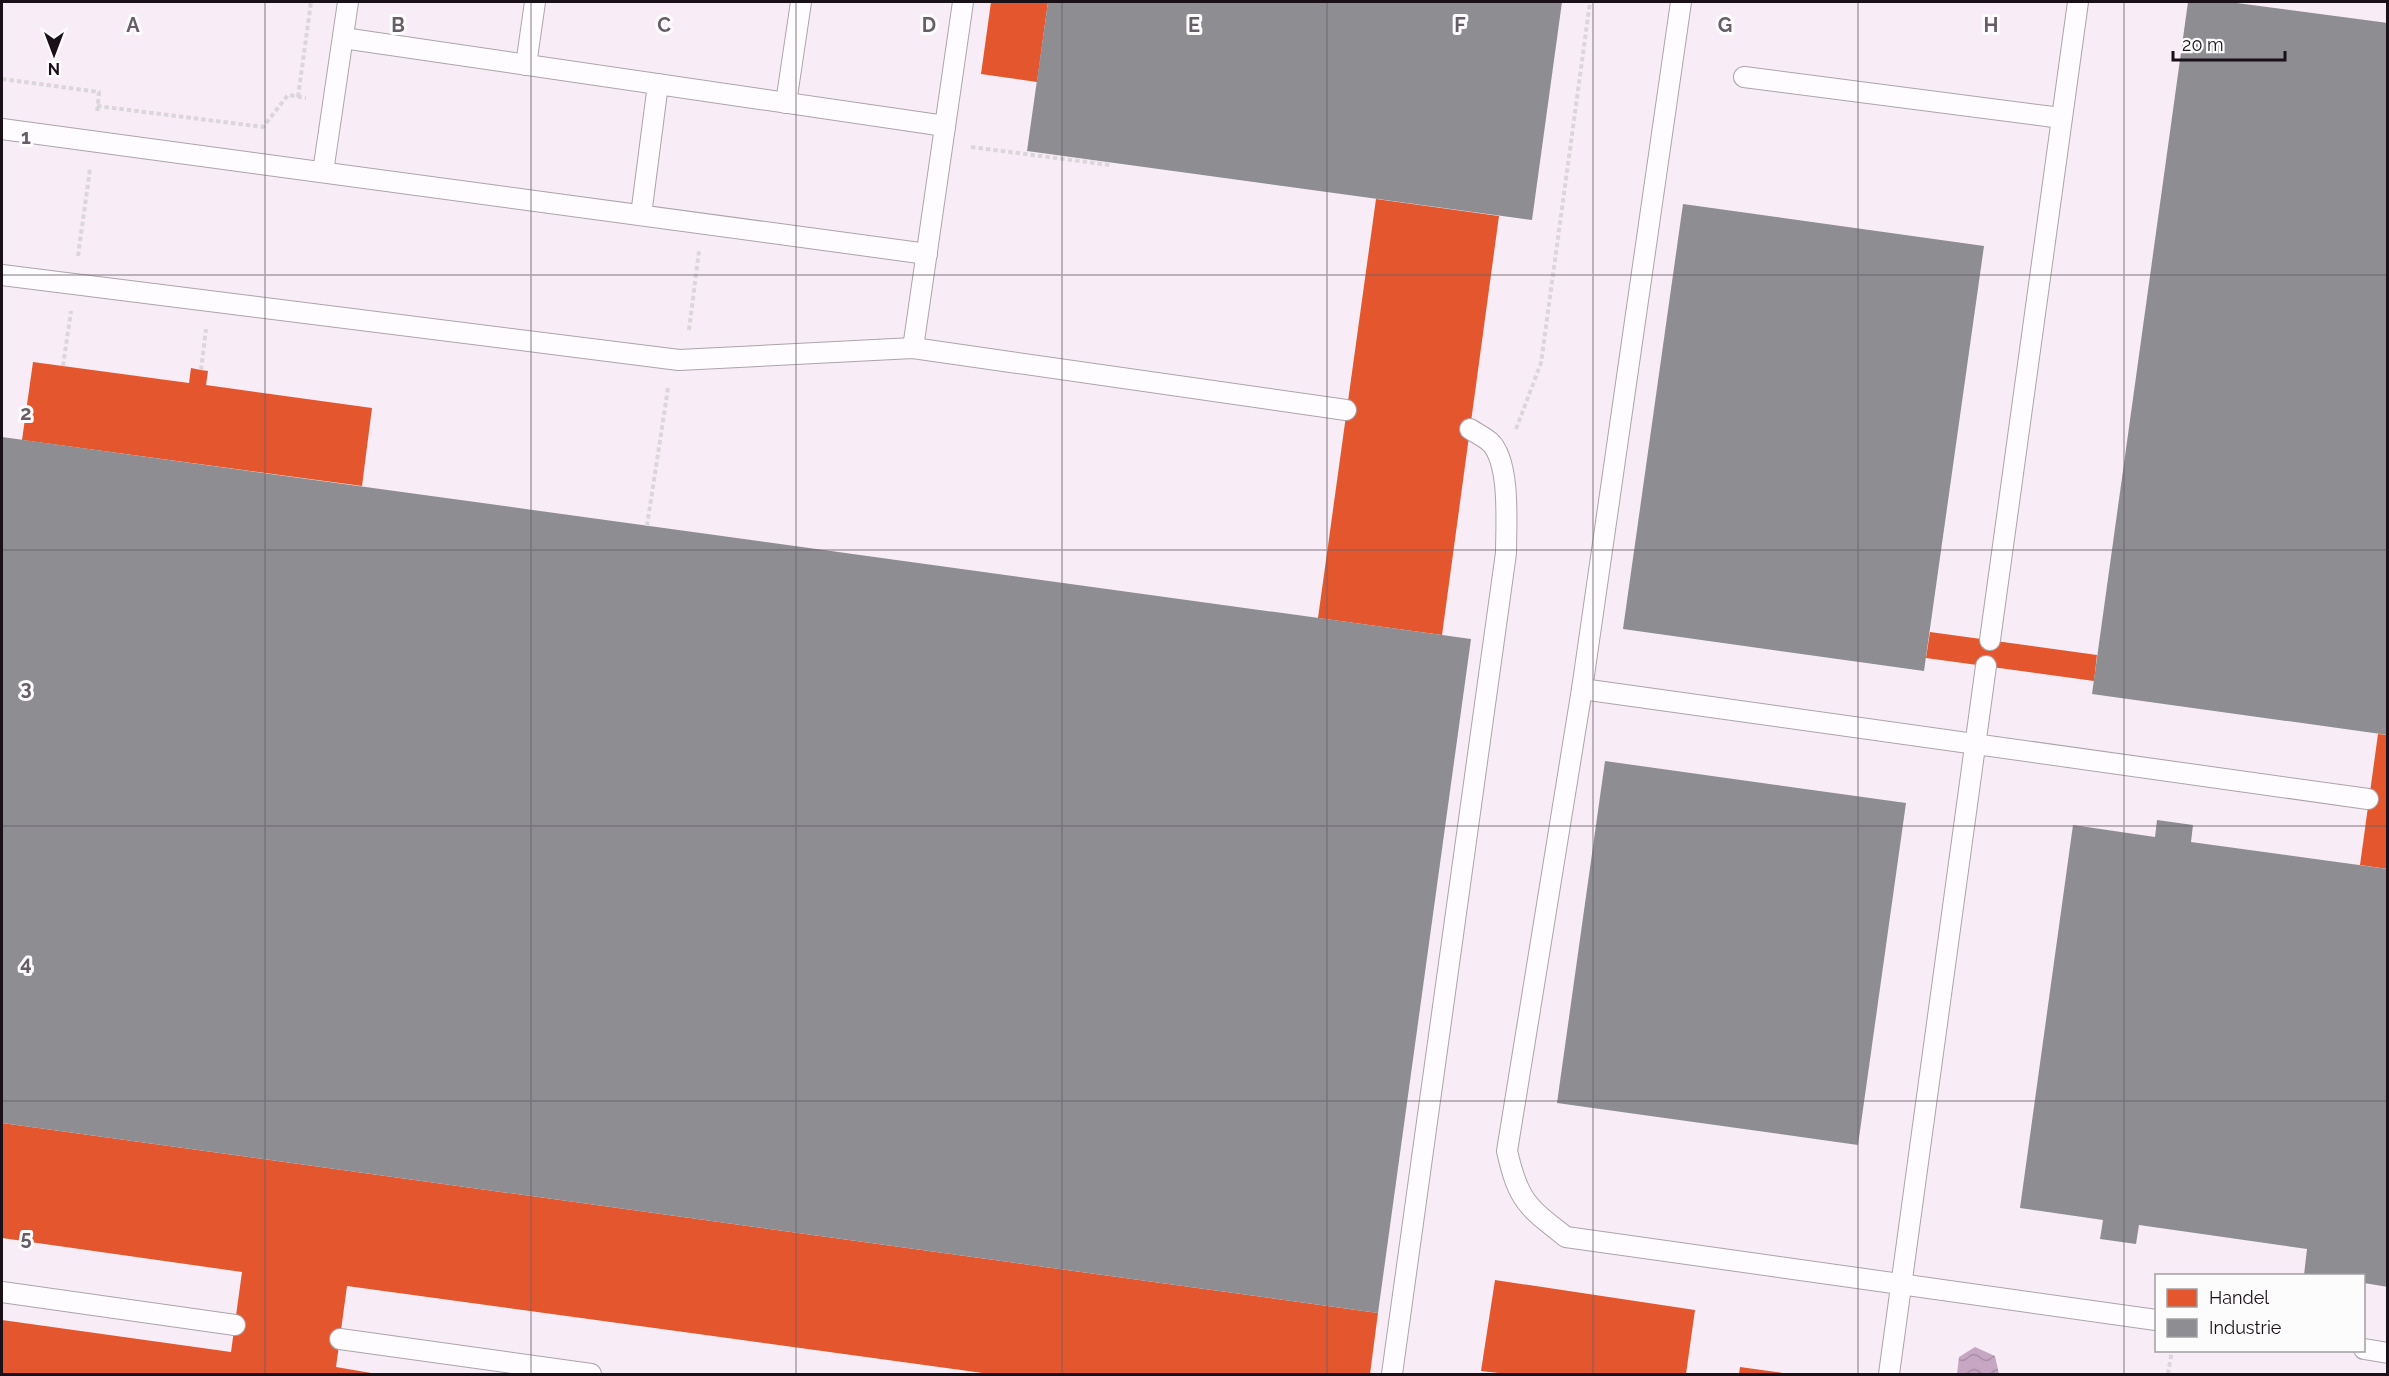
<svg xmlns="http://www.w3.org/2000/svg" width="2389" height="1376" font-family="Raleway,sans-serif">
	<defs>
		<pattern id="water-waves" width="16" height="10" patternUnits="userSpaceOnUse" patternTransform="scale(1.5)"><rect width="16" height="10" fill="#c6a6c2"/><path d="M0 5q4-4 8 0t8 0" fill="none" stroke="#aa8ea6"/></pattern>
	</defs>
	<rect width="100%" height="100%" fill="#f8edf6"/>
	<path fill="url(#water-waves)" d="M1975,1347L1995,1356L1999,1374H1957L1959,1357Z"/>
	<g fill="#e4572e">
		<path d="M991,2H1048L1037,82L981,74Z"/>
		<path d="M1376,199L1499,216L1442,635L1318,618Z"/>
		<path d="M33,362L189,383L191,368L201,370L208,371L206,385L372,408L362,486L22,440Z"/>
		<path d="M1930,632L2097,655L2094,681L1926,658Z"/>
		<path d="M2378,734L2388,735V869L2360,865Z"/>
		<path d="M2,1123L1378,1313L1370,1374H990L347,1286L336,1367L377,1374H2V1320L231,1352L242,1272L2,1238Z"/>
		<path d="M1495,1280L1695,1310L1686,1374H1508L1481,1371Z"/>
		<path d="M1740,1367L1783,1373V1374H1739Z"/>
	</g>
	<g fill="#8d8d92">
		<path d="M1048,2H1562L1532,220L1027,151Z"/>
		<path d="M2188,2H2229L2388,23V735L2092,694Z"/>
		<path d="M1683,204L1984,246L1924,671L1623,629Z"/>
		<path d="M2,437L1471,639L1378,1313L2,1123Z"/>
		<path d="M1605,761L1906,803L1858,1145L1557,1103Z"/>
		<path d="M2157,820L2193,825L2191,842L2388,869V1287L2364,1283V1276L2304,1275L2307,1249L2139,1225L2136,1244L2100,1239L2103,1220L2020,1208L2073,825L2155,837Z"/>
	</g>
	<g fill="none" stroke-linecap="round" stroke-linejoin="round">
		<g stroke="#ada3ab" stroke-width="22">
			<g id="service">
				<path d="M1681,2L1582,689L1507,1151C1518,1200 1527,1207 1566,1237L2156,1320"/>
				<path d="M343,38L945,126"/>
				<path d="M526,65L535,2"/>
				<path d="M1744,77L2061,118"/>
				<path d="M786,103L801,2"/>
				<path d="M2,129L927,254"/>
				<path d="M323,172L348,2"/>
				<path d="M641,215L658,84"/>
				<path d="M2,275L679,360L913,348L1346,410"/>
				<path d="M913,348L963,2"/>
				<path d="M1990,640L2078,2"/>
				<path d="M1582,689L2368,799"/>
				<path d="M2,1292L235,1325"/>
				<path d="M340,1339L591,1374"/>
				<path d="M2364,1349L2388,1353"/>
				<path d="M1392,1374L1506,553C1506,526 1511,462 1490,442C1484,437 1476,433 1470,429"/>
				<path d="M1889,1374L1986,666"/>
			</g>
		</g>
		<g stroke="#dad7da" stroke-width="4" stroke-dasharray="4.5 3" stroke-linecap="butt">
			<path d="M2,79L99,92L97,114"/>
			<path d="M298,97L311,2"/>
			<path d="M97,106L263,127L288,95L306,98"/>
			<path d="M971,147L1110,165"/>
			<path d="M78,256L90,169"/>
			<path d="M689,330L699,251"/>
			<path d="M63,366L71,311"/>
			<path d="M201,370L206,329"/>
			<path d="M1516,429L1541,363L1590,2"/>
			<path d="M647,526L668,388"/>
			<path d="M2168,1374L2172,1350"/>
		</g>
		<use href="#service" stroke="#fefcfe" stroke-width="20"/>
	</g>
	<path fill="none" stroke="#675d66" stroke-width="1.5" stroke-opacity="0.55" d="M265,2V1374M531,2V1374M796,2V1374M1062,2V1374M1327,2V1374M1593,2V1374M1858,2V1374M2124,2V1374M2,275H2388M2,550H2388M2,826H2388M2,1101H2388"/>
	<g font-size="20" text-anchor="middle" font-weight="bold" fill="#675d66" stroke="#fcfcfc" stroke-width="6" stroke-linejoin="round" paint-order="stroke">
		<text x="133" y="32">A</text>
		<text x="398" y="32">B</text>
		<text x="664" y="32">C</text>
		<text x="929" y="32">D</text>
		<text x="1194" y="32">E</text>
		<text x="1460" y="32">F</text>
		<text x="1725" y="32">G</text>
		<text x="1991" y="32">H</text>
		<text x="26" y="144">1</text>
		<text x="26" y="420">2</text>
		<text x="26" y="695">3</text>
		<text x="26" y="970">4</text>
		<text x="26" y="1245">5</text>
	</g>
	<rect width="2389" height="1376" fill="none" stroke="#191018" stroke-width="6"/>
	<rect x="2155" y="1274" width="210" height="78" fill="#fcfcfc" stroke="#a19ea1" stroke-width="1.5"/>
	<rect x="2167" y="1289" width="30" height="18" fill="#e4572e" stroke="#a19ea1" stroke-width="1.5"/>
	<text x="2209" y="1304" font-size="18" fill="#191018">Handel</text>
	<rect x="2167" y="1319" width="30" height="18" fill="#8d8d92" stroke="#a19ea1" stroke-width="1.5"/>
	<text x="2209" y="1334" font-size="18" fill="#191018">Industrie</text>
	<g transform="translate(54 54) rotate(180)" stroke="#fcfcfc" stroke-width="4.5" paint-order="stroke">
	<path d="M0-4.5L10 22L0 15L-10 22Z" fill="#191018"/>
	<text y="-9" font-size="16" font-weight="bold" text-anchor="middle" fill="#191018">N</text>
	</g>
	<path d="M2173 51v9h112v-9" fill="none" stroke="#191018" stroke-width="3"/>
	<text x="2182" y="51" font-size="18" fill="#191018" stroke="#fcfcfc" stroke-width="4.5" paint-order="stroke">20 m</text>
</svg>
